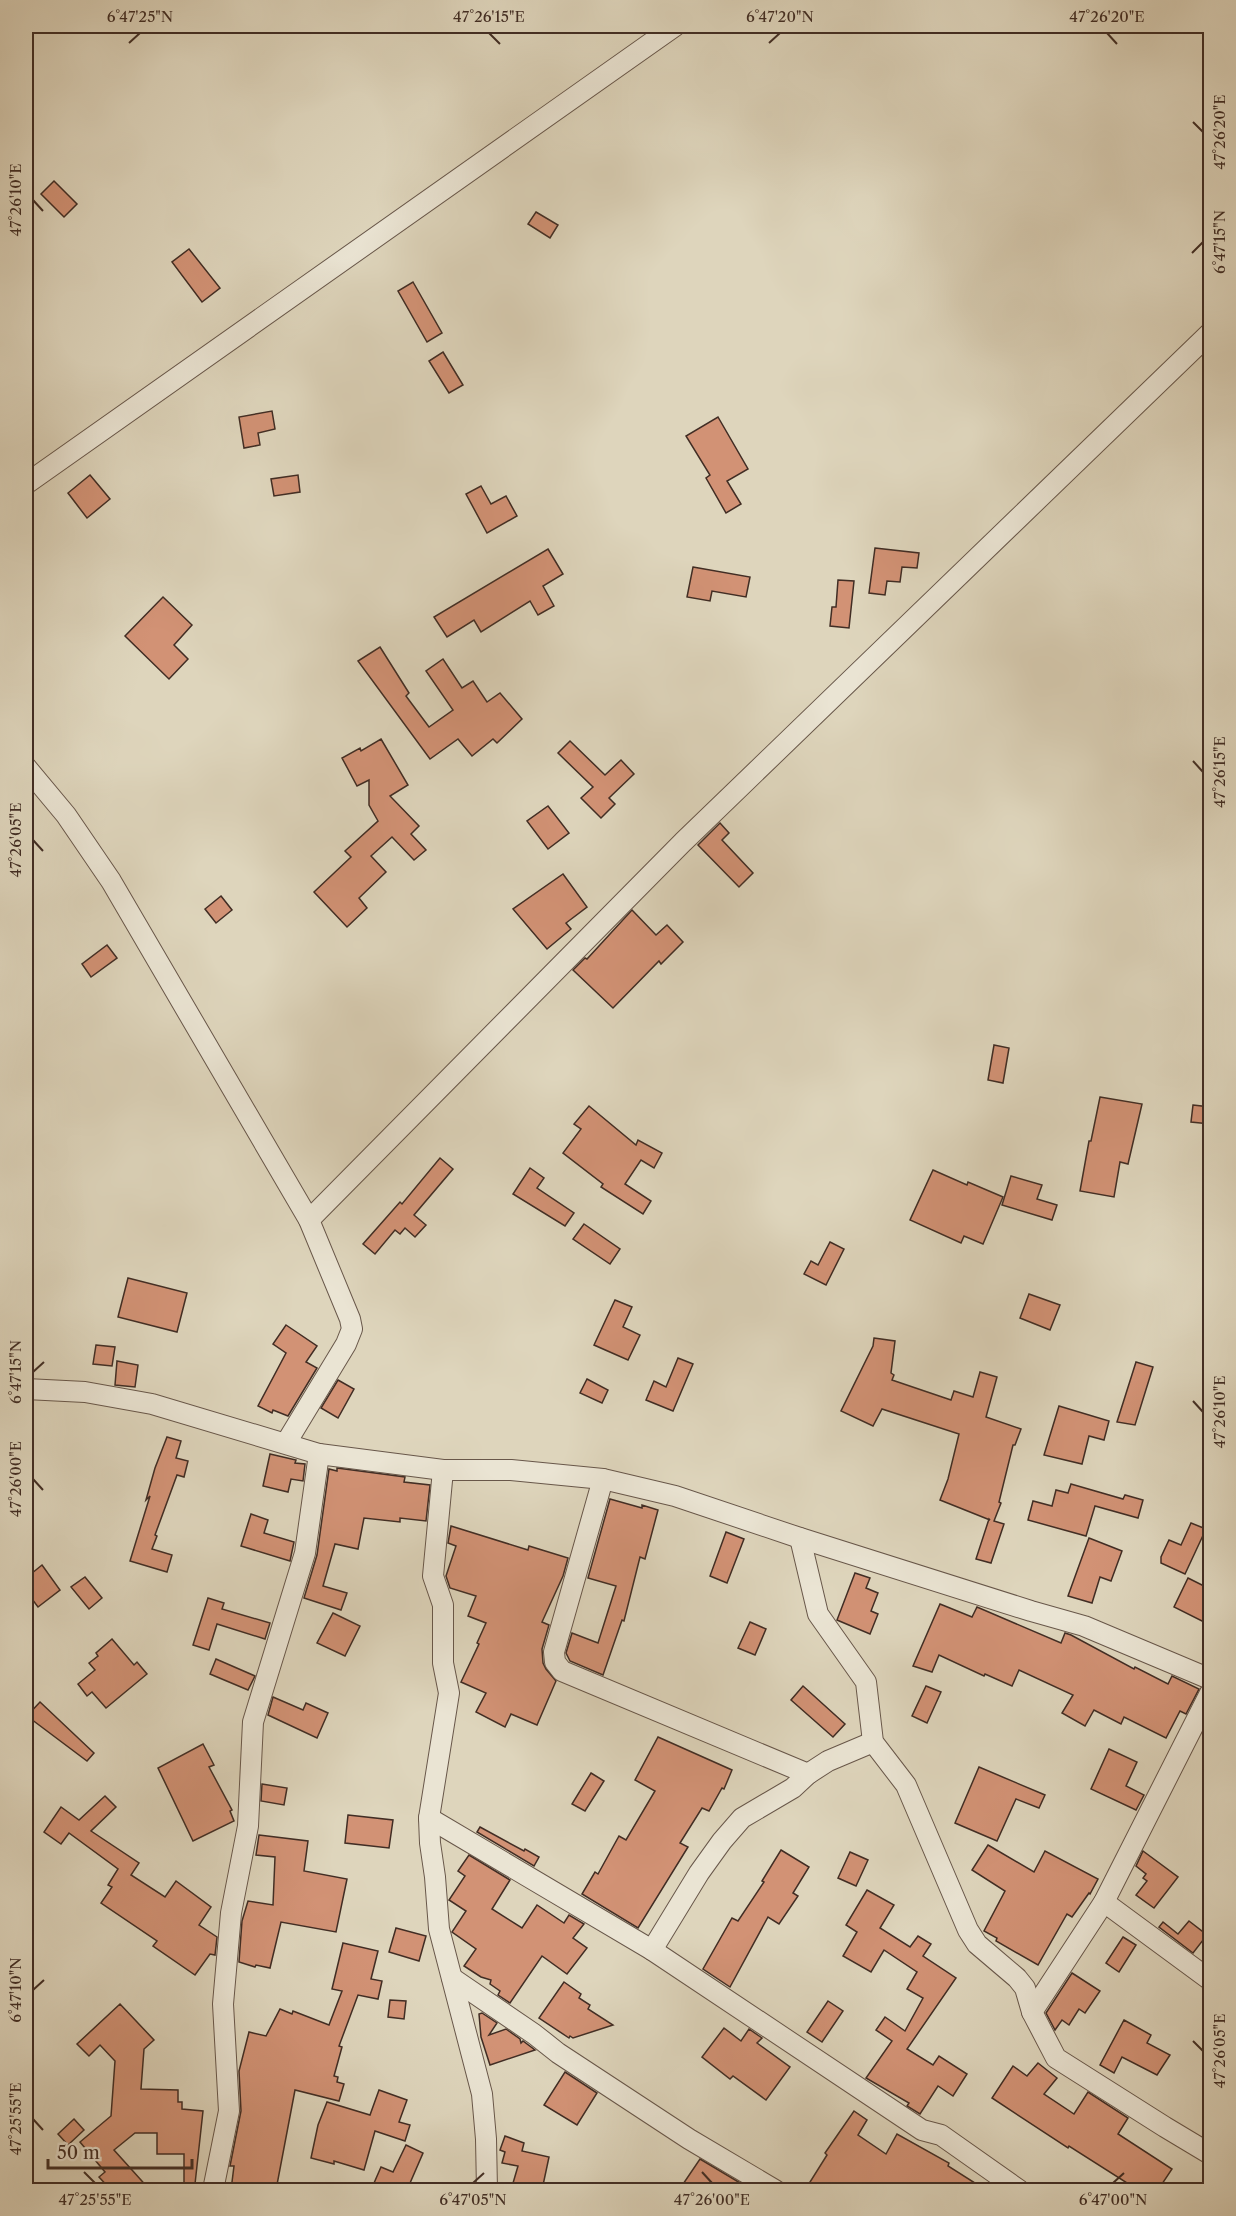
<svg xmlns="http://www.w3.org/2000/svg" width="1236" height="2216" font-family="'Libre Caslon Text',serif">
	<rect width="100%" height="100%" fill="#ded5bc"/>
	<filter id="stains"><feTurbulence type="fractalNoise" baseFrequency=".00333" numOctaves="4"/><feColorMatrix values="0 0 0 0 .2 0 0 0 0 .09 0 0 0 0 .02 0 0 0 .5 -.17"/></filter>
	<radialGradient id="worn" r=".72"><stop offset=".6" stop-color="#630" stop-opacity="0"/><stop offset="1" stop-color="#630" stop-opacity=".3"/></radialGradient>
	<g fill="#d29275" stroke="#412d24" stroke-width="1.5">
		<path d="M54,181L77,204L64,217L41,194Z"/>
		<path d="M536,212L558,225L550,238L528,224Z"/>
		<path d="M189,249L220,288L202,302L172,262Z"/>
		<path d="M413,282L442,333L427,342L398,291Z"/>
		<path d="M443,352L463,385L449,393L429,361Z"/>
		<path d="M272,411L275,429L258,433L260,445L244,448L239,417Z"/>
		<path d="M718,417L748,469L727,481L741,504L726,513L706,478L710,475L686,436Z"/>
		<path d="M90,475L110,499L87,518L68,493Z"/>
		<path d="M298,475L300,492L274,496L271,479Z"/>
		<path d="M481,486L491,504L506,496L517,516L487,533L466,494Z"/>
		<path d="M875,548L919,553L917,568L902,567L900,582L887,581L885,595L869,593Z"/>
		<path d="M548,549L563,574L543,586L554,606L538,615L530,601L481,632L474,620L447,637L434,617Z"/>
		<path d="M693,567L750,577L746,597L712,591L710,601L687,597Z"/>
		<path d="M838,580L854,581L849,628L830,626L832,607H836Z"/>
		<path d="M163,597L192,625L174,645L188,659L169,679L125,636Z"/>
		<path d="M380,647L409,693L406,696L429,727L453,710L426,671L443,659L462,688L473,681L487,702L500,693L522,719L497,743L493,739L472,756L458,739L430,759L358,661Z"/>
		<path d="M381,739L408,785L390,796L419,826L411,834L426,850L414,860L392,837L371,856L386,872L359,898L367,908L347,927L314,892L351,857L345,851L378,821L369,805V780L357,786L342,758L360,748L361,751Z"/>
		<path d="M570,741L605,775L621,760L634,774L609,798L615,804L601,818L581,798L593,787L558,753Z"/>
		<path d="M548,806L569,833L548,849L527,821Z"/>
		<path d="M720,823L729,833L722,840L753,873L739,887L698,845Z"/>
		<path d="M563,874L587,907L566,923L571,929L547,949L513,909Z"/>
		<path d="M221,896L232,910L216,923L205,909Z"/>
		<path d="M632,910L656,935L667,925L683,942L661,964L659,961L613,1008L573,970L585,958L587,959Z"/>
		<path d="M107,945L117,958L91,977L82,964Z"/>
		<path d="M994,1045L1009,1048L1003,1083L988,1080Z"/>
		<path d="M1100,1097L1142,1104L1128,1164L1120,1162L1114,1197L1080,1191L1089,1141H1091Z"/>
		<path d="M1193,1105L1210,1107V1124L1191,1122Z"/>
		<path d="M589,1106L636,1145L638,1140L662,1153L654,1168L641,1160L625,1184L651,1201L643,1214L601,1187L603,1184L563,1153L581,1129L574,1124Z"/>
		<path d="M440,1158L453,1169L414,1215L426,1225L415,1237L405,1228L400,1234L395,1230L375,1254L363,1244L400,1202L402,1204Z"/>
		<path d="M530,1168L544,1178L537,1188L574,1213L565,1226L513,1194Z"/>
		<path d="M933,1170L967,1185L968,1182L1003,1197L983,1244L964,1236L961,1243L910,1220Z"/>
		<path d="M1011,1176L1042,1185L1037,1199L1057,1205L1052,1220L1002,1205Z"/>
		<path d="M584,1224L620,1249L610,1264L573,1239Z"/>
		<path d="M830,1242L844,1249L826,1285L804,1274L811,1261L818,1265Z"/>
		<path d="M128,1278L187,1293L177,1332L118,1317Z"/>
		<path d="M1029,1294L1060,1305L1050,1330L1020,1318Z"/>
		<path d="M615,1300L632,1307L623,1327L640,1335L628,1360L594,1345Z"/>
		<path d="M286,1325L317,1346L306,1362L317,1368L288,1416L273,1410L272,1413L258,1406L286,1353L273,1344Z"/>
		<path d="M874,1338L895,1341L891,1373L894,1375L892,1380L951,1400L954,1391L973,1397L980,1372L997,1377L986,1417L1021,1429L1015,1445H1013L999,1502L1001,1503L994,1521L1004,1524L991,1563L976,1559L989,1519L990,1520L940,1500L948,1479L959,1434L882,1409L873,1426L841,1411L873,1346Z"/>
		<path d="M96,1345L115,1347L112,1366L93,1364Z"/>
		<path d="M678,1358L693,1364L673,1411L646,1400L654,1381L666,1387Z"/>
		<path d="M117,1361L138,1365L135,1387L115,1385Z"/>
		<path d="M1136,1362L1153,1367L1135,1425L1117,1422Z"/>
		<path d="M587,1379L608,1390L602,1403L580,1393Z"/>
		<path d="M338,1380L354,1389L338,1418L321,1408Z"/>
		<path d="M1059,1406L1109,1421L1104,1440L1089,1436L1082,1464L1044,1455Z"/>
		<path d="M167,1437L181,1441L176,1458L188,1461L184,1477L177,1475L155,1535L157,1536L152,1549L172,1555L167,1572L130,1561L150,1496L146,1500L155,1468Z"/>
		<path d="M270,1454L296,1460L295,1463L305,1464L303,1481L291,1479L288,1492L263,1486Z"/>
		<path d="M337,1468L405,1477L404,1482L430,1485L426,1521L400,1518V1522L364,1518L358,1549L335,1544L323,1586L347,1593L341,1610L304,1598L317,1555L329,1469L337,1471Z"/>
		<path d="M1071,1484L1123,1499L1125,1495L1143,1500L1138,1518L1095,1506L1086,1536L1028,1520L1033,1501L1052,1506L1056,1490L1068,1493Z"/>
		<path d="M610,1499L642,1508V1505L658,1510L645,1559L640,1557L624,1621L622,1620L603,1675L570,1661L566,1653L572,1633L598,1643L616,1586L588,1578Z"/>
		<path d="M251,1514L268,1520L264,1533L294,1542L290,1561L241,1546Z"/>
		<path d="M1191,1523L1206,1529L1185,1574L1161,1563V1557L1169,1540L1181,1545Z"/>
		<path d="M451,1526L528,1550L529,1546L568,1558L563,1576L542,1622L549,1625L542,1649L543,1663L546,1669L556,1681L537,1725L511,1714L505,1727L476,1712L486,1693L461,1682L479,1644L477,1643L486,1623L468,1616L476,1596L450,1588L446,1576L456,1546L448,1543Z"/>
		<path d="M726,1532L744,1539L727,1583L710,1576Z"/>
		<path d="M1089,1538L1122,1551L1111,1581L1100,1577L1092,1603L1068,1596Z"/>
		<path d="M42,1565L60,1590L38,1607L26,1591V1578Z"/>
		<path d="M855,1573L870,1578L866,1588L878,1593L871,1611L878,1614L870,1634L837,1620Z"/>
		<path d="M85,1577L102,1598L89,1609L71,1587Z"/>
		<path d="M1188,1578L1210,1589V1625L1174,1607Z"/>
		<path d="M208,1598L224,1603L222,1609L270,1623L265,1639L217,1624L209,1650L193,1645Z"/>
		<path d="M940,1604L972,1617L977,1607L1061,1643L1065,1633L1071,1635L1134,1669L1135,1667L1168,1684L1172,1676L1199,1689L1186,1714L1180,1711L1166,1738L1124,1717L1121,1724L1094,1710L1085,1726L1062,1713L1073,1695L1019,1670L1012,1686L985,1674L984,1676L939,1655L932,1672L913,1666Z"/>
		<path d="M333,1613L360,1626L345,1656L317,1643Z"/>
		<path d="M750,1622L766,1629L755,1655L738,1648Z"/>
		<path d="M112,1639L134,1665L137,1662L147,1674L106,1708L92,1692L87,1696L78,1684L95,1670L89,1663L98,1656L96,1653Z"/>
		<path d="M216,1659L255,1676L248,1690L210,1674Z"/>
		<path d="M803,1686L845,1724L833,1737L791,1700Z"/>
		<path d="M926,1686L941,1692L927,1723L912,1716Z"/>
		<path d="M273,1697L303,1710L306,1703L328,1713L317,1738L268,1715Z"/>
		<path d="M40,1702L94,1753L87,1761L27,1716Z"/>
		<path d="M658,1737L732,1770L724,1789L722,1788L709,1811L702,1808L680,1843L688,1847L638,1928L582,1894L595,1872L598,1874L619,1836L626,1840L655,1791L635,1780Z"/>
		<path d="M203,1744L214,1765L209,1767L232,1810L230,1811L234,1821L193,1841L158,1768Z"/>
		<path d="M1109,1749L1137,1762L1126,1786L1144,1795L1136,1810L1091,1789Z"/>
		<path d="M979,1767L1045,1795L1039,1808L1016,1799L997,1841L955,1823Z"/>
		<path d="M591,1773L604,1781L585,1811L572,1804Z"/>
		<path d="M262,1784L287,1788L284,1805L261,1801Z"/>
		<path d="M105,1796L116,1807L91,1831L139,1863L131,1875L165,1897L176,1881L211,1907L199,1925L217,1937L215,1955L210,1954L195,1975L153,1946L157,1941L101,1903L112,1887L108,1885L118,1869L69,1833L61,1844L44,1832L61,1807L79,1820Z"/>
		<path d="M348,1815L393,1820L389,1848L345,1843Z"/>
		<path d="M480,1827L524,1851L525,1849L539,1857L534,1866L477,1832Z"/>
		<path d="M259,1835L308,1841L304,1871L347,1879L336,1932L281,1922L270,1968L256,1965L255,1967L239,1962L242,1921L248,1901L273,1905L275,1857L256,1855Z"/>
		<path d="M988,1845L1034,1872L1045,1851L1098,1879L1090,1894L1089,1893L1072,1917L1067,1914L1038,1965L996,1941L997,1938L984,1931L1005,1891L972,1870Z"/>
		<path d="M781,1850L809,1867L793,1893L798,1896L779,1924L768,1917L730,1987L703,1969L732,1918L738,1921L764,1882L762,1881Z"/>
		<path d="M1143,1851L1178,1877L1154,1908L1136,1895L1147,1881L1143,1878L1146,1874L1136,1866Z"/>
		<path d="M850,1852L868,1860L856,1886L838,1878Z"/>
		<path d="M469,1855L510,1880L492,1909L522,1928L537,1905L564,1923L569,1915L584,1924L573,1938L587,1948L567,1974L542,1956L510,2003L498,1995L500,1991L490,1984L491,1980L481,1977L464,1966L476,1949L452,1932L466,1911L449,1900L465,1876L458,1871Z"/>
		<path d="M867,1890L894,1905L880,1928L910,1947L918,1936L931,1944L923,1956L956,1978L907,2049L933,2065L939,2056L967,2074L953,2096L938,2086L920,2114L907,2106L909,2103L866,2078L892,2041L876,2030L885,2017L905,2031L923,1998L907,1989L917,1972L884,1950L871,1972L843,1956L857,1932L846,1925Z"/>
		<path d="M1189,1921L1207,1935L1193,1953L1159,1927L1163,1922L1178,1934Z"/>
		<path d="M396,1928L426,1936L419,1961L389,1952Z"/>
		<path d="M1123,1937L1136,1945L1119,1972L1106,1963Z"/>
		<path d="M343,1943L378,1951L371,1979L382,1981L378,1999L358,1995L339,2046L342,2047L334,2076L338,2077L337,2082L344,2084L339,2101L295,2090L276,2190H231L234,2166H230L241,2111L239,2071L249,2032L266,2036L280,2009L292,2014L293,2011L329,2025L342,1991L332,1989Z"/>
		<path d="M1072,1973L1100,1991L1085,2013L1079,2009L1069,2025L1062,2020L1055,2030L1046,2013Z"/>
		<path d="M564,1982L581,1994L579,1998L590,2005L588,2009L613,2025L573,2038L570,2036L569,2038L539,2018Z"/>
		<path d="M390,2000L406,2001L404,2019L388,2017Z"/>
		<path d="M828,2001L843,2011L822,2042L807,2032Z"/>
		<path d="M120,2004L154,2040L144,2049L141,2089L178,2090V2102H182V2109L203,2111L195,2184L184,2183V2154H157V2133H135L114,2150L150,2190H111L99,2177L105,2172L80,2142L111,2116L115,2061L100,2045L89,2056L77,2044Z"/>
		<path d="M482,2013L497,2023L489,2035L506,2029L520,2039L521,2043L523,2041L535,2050L490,2065L481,2037L479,2014Z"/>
		<path d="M1124,2020L1151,2035L1147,2043L1170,2055L1157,2075L1122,2057L1114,2073L1100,2065Z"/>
		<path d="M724,2028L741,2041L749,2029L762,2038L757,2043L790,2067L766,2100L733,2076L730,2079L702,2057Z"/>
		<path d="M1038,2063L1057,2078L1044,2094L1074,2114L1088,2092L1128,2118L1118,2134L1172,2169L1158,2190H1138L1069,2146L1068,2148L992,2098L1013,2066L1027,2076Z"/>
		<path d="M565,2072L597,2093L577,2125L544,2105Z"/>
		<path d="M379,2090L407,2100L399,2122L410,2125L405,2141L375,2131L364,2170L334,2161V2164L311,2158L318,2125L327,2102L370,2115Z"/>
		<path d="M854,2111L867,2120L858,2135L886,2154L897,2134L949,2163L948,2166L986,2190H805L827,2155L825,2153Z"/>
		<path d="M74,2119L84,2130L68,2145L58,2134Z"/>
		<path d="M505,2136L524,2143L522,2151L549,2157L542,2190H511L518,2166L502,2163L505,2152L500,2150Z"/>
		<path d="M406,2145L423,2153L407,2190H371L381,2167L393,2172Z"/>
		<path d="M700,2159L752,2190H679Z"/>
	</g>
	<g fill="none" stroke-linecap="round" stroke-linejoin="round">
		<g stroke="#68574a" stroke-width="22">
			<g id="minor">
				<path d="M26,484L675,26"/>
				<path d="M26,767L66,815L111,881L309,1220L350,1319L352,1329L346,1344L286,1443"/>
				<path d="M309,1220L683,842L1210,333"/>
				<path d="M26,1389L85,1392L152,1404L319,1454L443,1470H511L603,1479L675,1496L800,1538L1031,1611L1084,1626L1210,1679"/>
				<path d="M443,1470L433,1576L443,1605V1663L449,1693L429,1818L430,1843L435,1877L439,1929L482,2094L486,2139L487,2190"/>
				<path d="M603,1479L554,1652L555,1662L562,1671L808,1774"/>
				<path d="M800,1538L818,1614L866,1682L873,1742L906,1785L968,1930L977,1944L1017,1978L1025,1988L1032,2012L1056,2058L1165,2127L1210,2154"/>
				<path d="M429,1818L652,1950L922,2130L941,2135L1019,2190"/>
				<path d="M1104,1902L1210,1980"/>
				<path d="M652,1950L699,1873L722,1841L742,1818L793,1788L808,1774L828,1761L873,1742"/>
				<path d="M452,1978L534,2034L558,2053L689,2139L775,2190"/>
				<path d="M1032,2012L1104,1902L1210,1693"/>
				<path d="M213,2190L229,2111L223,2004L231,1913L248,1826L253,1722L305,1553L319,1454"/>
			</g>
		</g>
		<use href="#minor" stroke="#eae4d3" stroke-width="20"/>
	</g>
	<path fill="none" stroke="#412d24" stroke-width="2" d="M489,33L500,44M1107,33L1117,44M129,43L140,33M769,43L780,33M1193,122L1203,132M33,200L43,211M1192,253L1203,242M1193,761L1203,772M33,840L43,851M33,1372L44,1362M1193,1401L1203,1412M33,1479L43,1490M33,1990L44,1980M1193,2041L1203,2051M33,2119L43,2130M84,2172L95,2183M702,2172L712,2183M473,2183L484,2173M1113,2183L1124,2173"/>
	<rect width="1236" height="2216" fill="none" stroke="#ded5bc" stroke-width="66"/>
	<path d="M48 2159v9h144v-9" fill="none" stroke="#412d24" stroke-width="3"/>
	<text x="57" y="2159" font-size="18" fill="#412d24" stroke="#eae4d3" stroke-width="4.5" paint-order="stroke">50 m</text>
	<rect x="33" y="33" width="1170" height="2150" fill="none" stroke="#412d24" stroke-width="2"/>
	<g font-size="15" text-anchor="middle" fill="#412d24">
		<text x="140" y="22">6°47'25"N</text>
		<text x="489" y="22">47°26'15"E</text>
		<text x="780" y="22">6°47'20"N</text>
		<text x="1107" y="22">47°26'20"E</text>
		<text transform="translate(1220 132) rotate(-90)" y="5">47°26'20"E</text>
		<text transform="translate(16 200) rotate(-90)" y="5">47°26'10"E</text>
		<text transform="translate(1220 242) rotate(-90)" y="5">6°47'15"N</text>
		<text transform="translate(1220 772) rotate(-90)" y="5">47°26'15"E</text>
		<text transform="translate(16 840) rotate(-90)" y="5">47°26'05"E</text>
		<text transform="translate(16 1372) rotate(-90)" y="5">6°47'15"N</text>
		<text transform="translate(1220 1412) rotate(-90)" y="5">47°26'10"E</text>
		<text transform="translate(16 1479) rotate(-90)" y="5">47°26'00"E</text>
		<text transform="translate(16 1990) rotate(-90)" y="5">6°47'10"N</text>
		<text transform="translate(1220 2051) rotate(-90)" y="5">47°26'05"E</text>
		<text transform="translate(16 2119) rotate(-90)" y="5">47°25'55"E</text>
		<text x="95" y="2205">47°25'55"E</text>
		<text x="473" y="2205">6°47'05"N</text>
		<text x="712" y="2205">47°26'00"E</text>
		<text x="1113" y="2205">6°47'00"N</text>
	</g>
	<rect width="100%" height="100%" filter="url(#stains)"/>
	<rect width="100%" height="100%" fill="url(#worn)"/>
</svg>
